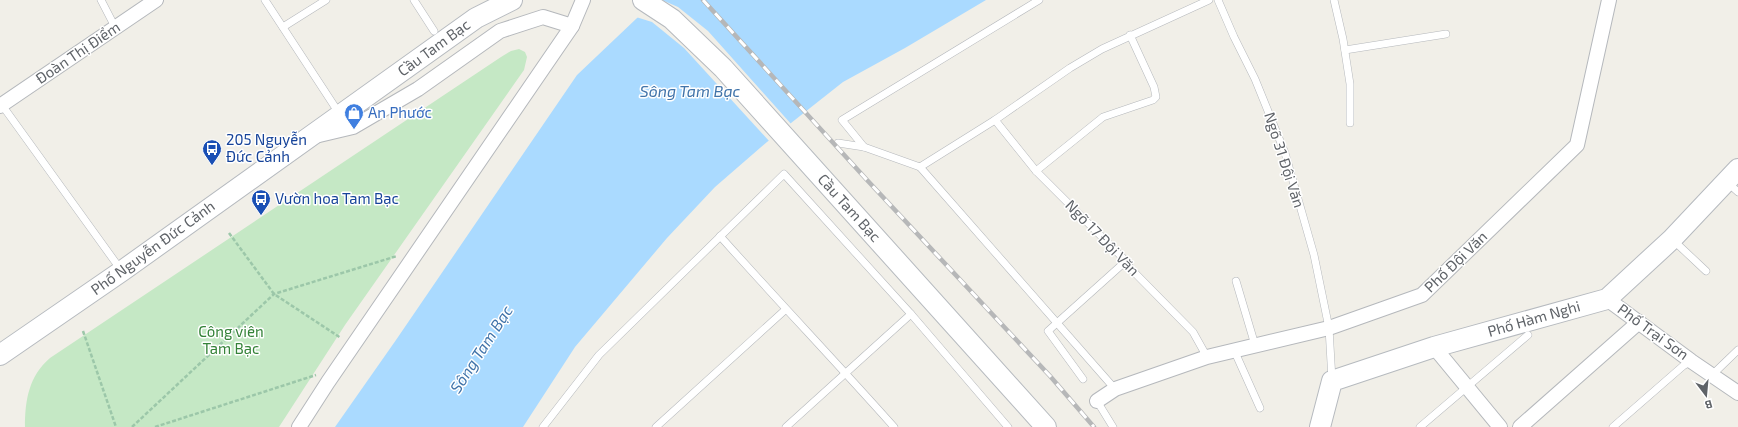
<svg xmlns="http://www.w3.org/2000/svg" width="1738" height="427" font-family="'Exo 2',sans-serif">
	<rect width="100%" height="100%" fill="#f1efe8"/>
	<path fill="#c5e8c5" d="M519,49L525,52L527,57L524,70L345,325L279,427H25C25,400 29,376 50,358L501,57L511,51Z"/>
	<path fill="#aadaff" d="M656,0H986L905,48L843,82L767,142L715,187L667,238L575,347L523,427H335L396,340L577,75Z"/>
	<path fill="#f1efe8" d="M653,0H662L678,7L708,31L792,125L770,142L684,48L652,22L636,17Z"/>
	<g fill="none" stroke-linecap="round" stroke-linejoin="round">
		<g stroke="#b5b8bc" stroke-width="8">
			<g id="lane">
				<path d="M101,0L115,27"/>
				<path d="M265,0L335,107"/>
				<path d="M414,0L434,31"/>
				<path d="M1218,0L1234,37L1255,79L1285,153L1314,255L1329,328L1332,380"/>
				<path d="M1334,0L1343,39L1350,84V123"/>
				<path d="M283,27L326,0"/>
				<path d="M1345,50L1446,34"/>
				<path d="M2,105L121,270"/>
				<path d="M995,120L1036,171L1126,261L1131,269L1193,332L1207,357"/>
				<path d="M838,143L864,147L920,167L995,120L1070,68L1102,49L1209,0"/>
				<path d="M864,147L842,120L1039,0"/>
				<path d="M920,167L1115,389"/>
				<path d="M1036,171L1103,117L1153,100L1156,97L1154,87L1130,35"/>
				<path d="M1728,183L1738,192"/>
				<path d="M720,236C777,300 837,363 894,427"/>
				<path d="M1673,240L1706,271"/>
				<path d="M1236,281L1255,345"/>
				<path d="M1234,350L1260,408"/>
				<path d="M1712,375L1738,350"/>
				<path d="M1083,379L1048,331L1126,261"/>
				<path d="M1097,401L1113,427"/>
				<path d="M543,427L599,355L784,174L911,314L1008,427"/>
				<path d="M656,427L785,310"/>
				<path d="M786,427L911,314"/>
				<path d="M1420,427L1528,335"/>
				<path d="M1613,427L1683,366L1691,361"/>
			</g>
		</g>
		<g stroke="#b5b8bc" stroke-width="16">
			<g id="street">
				<path d="M0,106L156,0"/>
				<path d="M315,136L353,127L418,89L500,31L543,17L572,26"/>
				<path d="M1607,299L1691,361L1738,393"/>
				<path d="M1434,347L1500,427"/>
				<path d="M1097,401L1115,389L1207,357L1329,328L1422,295L1577,145L1609,0"/>
				<path d="M299,427L328,382L572,26L583,0"/>
				<path d="M1520,427L1639,322"/>
			</g>
		</g>
		<g stroke="#b6babf" stroke-width="22">
			<g id="secondary">
				<path d="M643,0L672,19L723,68L1046,427"/>
				<path d="M0,355L122,271L476,18L512,0"/>
				<path d="M1320,427L1332,381L1434,347L1607,299L1672,239L1738,169"/>
			</g>
		</g>
		<g stroke="#9cc7a9" stroke-width="2.5" stroke-dasharray="4 2" stroke-linecap="butt">
			<path d="M229,233L274,294L341,338"/>
			<path d="M83,331L116,427"/>
			<path d="M132,427L274,294L397,256"/>
			<path d="M155,427L316,375"/>
		</g>
		<use href="#lane" stroke="#fff" stroke-width="7"/>
		<use href="#street" stroke="#fff" stroke-width="14"/>
		<use href="#secondary" stroke="#fff" stroke-width="20"/>
		<g stroke="#b6b7b8" stroke-width="4.5">
			<path id="rail" d="M703,0L867,180L1050,376L1094,427"/>
		</g>
		<use href="#rail" stroke="#fff" stroke-width="3" stroke-dasharray="9" stroke-linecap="butt"/>
	</g>
	<defs>
		<g id="shop-pin" transform="scale(1)"><path d="M0 17L-7.5 6A9.5 9.5 0 1 1 7.5 6Z" fill="#3f7fe0" stroke="#fff"/><path d="M-5-2.5h2.3a2.7 3.5 0 0 1 5.4 0H5L5.5 6h-11ZM-1.5-2.5h3a1.5 2.3 0 0 0-3 0Z" fill="#fff"/></g>
		<g id="bus-pin" transform="scale(1)"><path d="M0 17L-7.5 6A9.5 9.5 0 1 1 7.5 6Z" fill="#1a4fb4" stroke="#fff"/><path d="M-5-6H5V4H4V6H2V4H-2V6H-4V4H-5ZM-3.5-4V0h7V-4ZM-3.5 1.2v1.5H-2V1.2ZM2 1.2v1.5H3.5V1.2Z" fill="#fff"/></g>
	</defs>
	<g fill-rule="evenodd">
		<use href="#shop-pin" x="354" y="113"/>
		<use href="#bus-pin" x="212" y="149"/>
		<use href="#bus-pin" x="261" y="199"/>
	</g>
	<g text-anchor="middle" stroke-width="3" stroke-linejoin="round" paint-order="stroke">
		<g font-size="15" fill="#5f6368" stroke="#fff">
			<text transform="translate(434 48) rotate(-36)" y="5">Cầu Tam Bạc</text>
			<text transform="translate(78 53) rotate(-34)" y="5">Đoàn Thị Điểm</text>
			<text transform="translate(1284 160) rotate(72)" y="5">Ngõ 31 Đội Văn</text>
			<text transform="translate(849 208) rotate(48)" y="5">Cầu Tam Bạc</text>
			<text transform="translate(1102 238) rotate(46)" y="5">Ngõ 17 Đội Văn</text>
			<text transform="translate(153 248) rotate(-36)" y="5">Phố Nguyễn Đức Cảnh</text>
			<text transform="translate(1456 262) rotate(-44)" y="5">Phố Đội Văn</text>
			<text transform="translate(1534 319) rotate(-16)" y="5">Phố Hàm Nghi</text>
			<text transform="translate(1653 332) rotate(36)" y="5">Phố Trại Sơn</text>
		</g>
		<g font-size="15" fill="#366cbe" stroke="#fff" text-anchor="start">
			<text x="368" y="118">An Phước</text>
		</g>
		<g font-size="15" fill="#164399" stroke="#fff" text-anchor="start">
			<text x="226" y="145">205 Nguyễn<tspan x="226" dy="17">Đức Cảnh</tspan></text>
			<text x="275" y="204">Vườn hoa Tam Bạc</text>
		</g>
		<g font-size="15" fill="#348238" stroke="#fff">
			<text x="231" y="337">Công viên<tspan x="231" dy="17">Tam Bạc</tspan></text>
		</g>
		<g font-size="16" font-style="italic" fill="#4174aa" stroke="#fff">
			<text x="690" y="97">Sông Tam Bạc</text>
			<text transform="translate(481 349) rotate(-57)" y="6">Sông Tam Bạc</text>
		</g>
	</g>
	<g transform="translate(1706 395) rotate(164)" stroke="#ffffff" stroke-width="3" paint-order="stroke">
	<path d="M0-3L7 15L0 10L-7 15Z" fill="#5f6368"/>
	<text y="-6" font-size="11" font-weight="bold" text-anchor="middle" fill="#5f6368">B</text>
	</g>
</svg>
